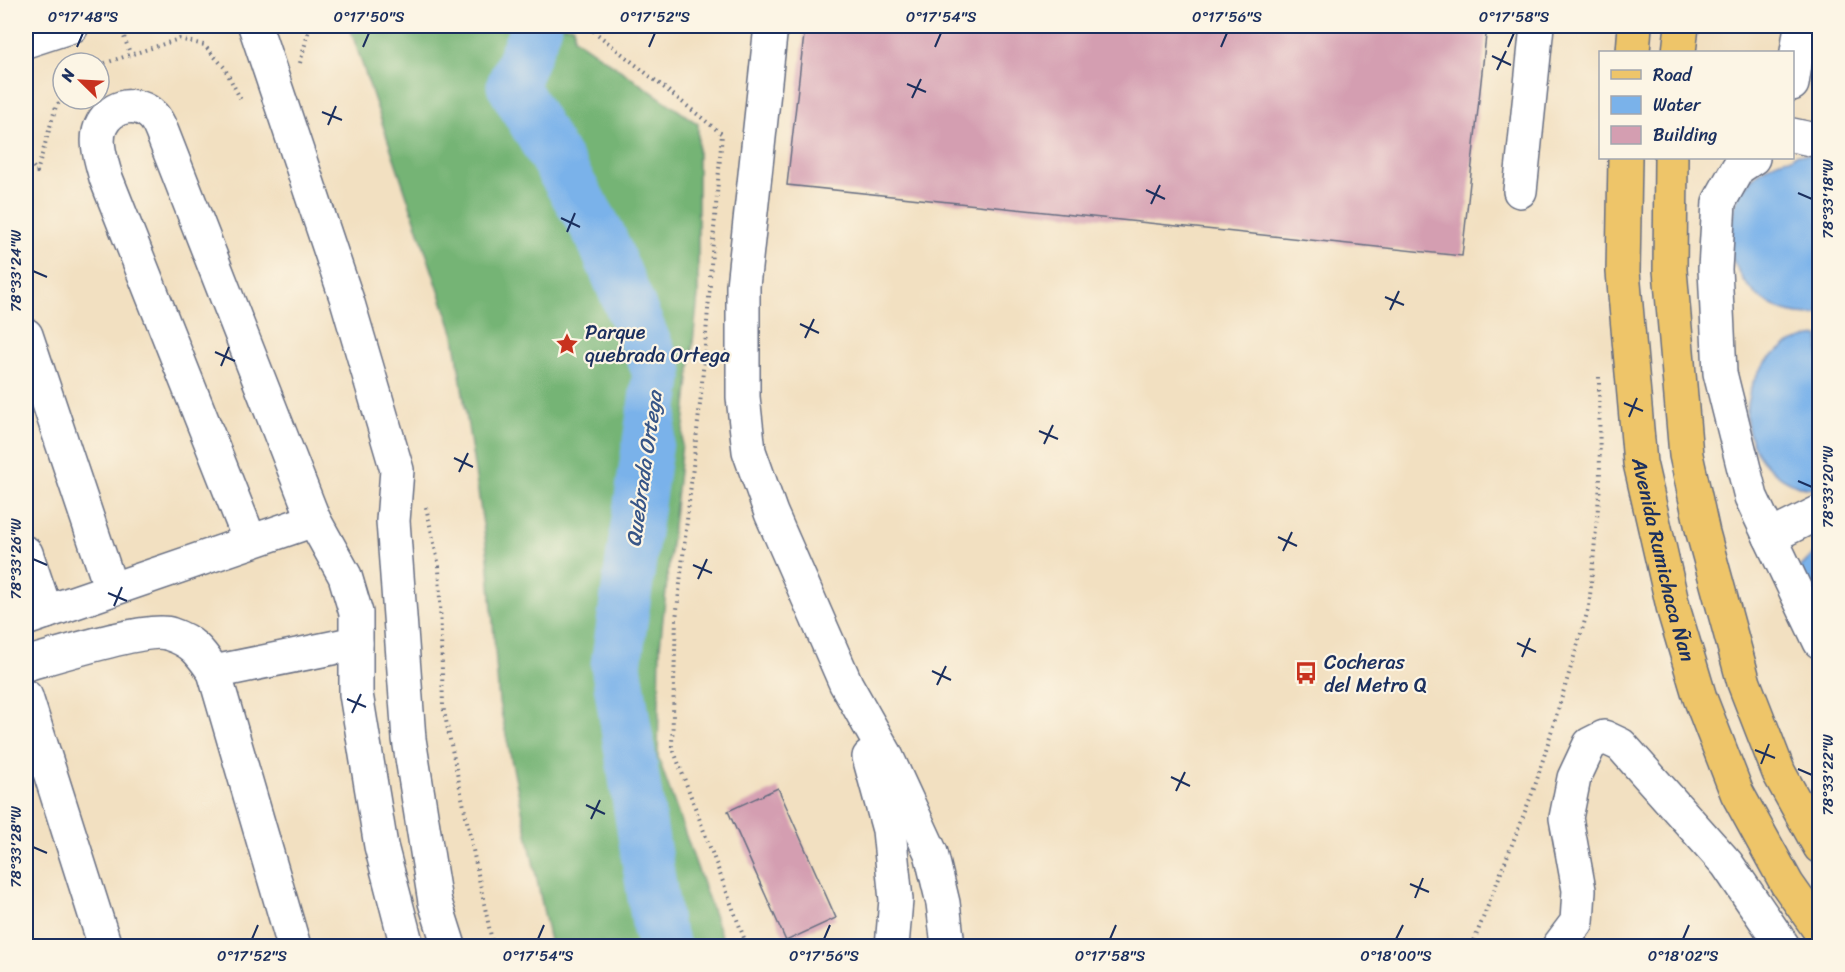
<svg xmlns="http://www.w3.org/2000/svg" width="1845" height="972" font-family="Sriracha,sans-serif">
	<rect width="100%" height="100%" fill="#fcf5e5"/>
	<filter id="ink" filterUnits="userSpaceOnUse"><feTurbulence type="fractalNoise" baseFrequency=".0167" numOctaves="2"/><feDisplacementMap in="SourceGraphic" scale="12" xChannelSelector="R" yChannelSelector="G"/><feConvolveMatrix kernelMatrix="1 2 1 2 8 2 1 2 1" color-interpolation-filters="sRGB"/></filter>
	<filter id="wash" filterUnits="userSpaceOnUse"><feTurbulence type="fractalNoise" baseFrequency=".008" numOctaves="4" result="noise"/><feDisplacementMap in="SourceGraphic" scale="24" xChannelSelector="R" yChannelSelector="G"/><feGaussianBlur stdDeviation="1.35" result="paint"/><feColorMatrix in="noise" values="0 0 0 0 0 0 0 0 0 0 0 0 0 0 0 0 0 1.4 0 .05"/><feComposite in="paint" operator="in"/></filter>
	<g filter="url(#wash)">
		<rect width="100%" height="100%" fill="#f2e0c1"/>
		<path fill="#74b475" stroke="#48726a" stroke-width="1.5" d="M352,26H574V38L698,124V296L660,646L658,757L725,946H551L499,702L488,557L454,335L351,31Z"/>
		<g fill="#7ab2ea" stroke="#4a70a4" stroke-width="1.5">
			<path d="M1797,154L1819,155V314C1785,319 1751,299 1737,268C1735,264 1732,260 1732,256C1730,245 1732,215 1735,205C1740,184 1771,158 1792,158L1793,156Z"/>
			<path d="M1819,336V489C1806,490 1792,484 1781,477C1719,435 1746,342 1819,336Z"/>
			<path d="M1819,548V601L1808,597L1799,569Z"/>
		</g>
		<g fill="none" stroke-linecap="round" stroke-linejoin="round">
			<path stroke="#7ab2ea" stroke-width="51" d="M537,26L512,85L600,235L658,372L616,665L658,929L665,946"/>
		</g>
		<g id="blocks">
			<g fill="#d49eb1">
				<path d="M805,26H1487L1462,256L787,185Z"/>
				<path d="M778,788L836,918L786,941L728,811Z"/>
			</g>
		</g>
	</g>
	<g filter="url(#ink)">
		<use href="#blocks" fill-opacity="0" stroke="#666d81" stroke-width="1.5"/>
		<g fill="none" stroke-linecap="round" stroke-linejoin="round">
			<g stroke="#666d81" stroke-width="36">
				<g id="minor">
					<path d="M255,26L347,300L397,470L393,521L409,739L435,902L449,946"/>
					<path d="M771,26L743,286V397L749,451L771,513L846,684L885,753L931,853L943,903L948,946"/>
					<path d="M26,41L72,26"/>
					<path d="M1792,84L1801,26"/>
					<path d="M1792,135L1820,141"/>
					<path d="M1753,158L1738,168L1719,202L1715,269L1720,373L1751,497L1820,642"/>
					<path d="M1520,191L1537,26"/>
					<path d="M26,335L111,589"/>
					<path d="M1770,537L1820,512"/>
					<path d="M250,541L106,178C102,162 93,140 102,124C112,105 138,100 153,116C157,120 160,127 162,132L314,520L345,576L356,613V694L381,846L407,946"/>
					<path d="M26,553L46,612"/>
					<path d="M26,619L314,520"/>
					<path d="M26,664C51,657 150,626 170,634C194,642 200,652 214,672L294,946"/>
					<path d="M214,672L356,643"/>
					<path d="M26,697L105,946"/>
					<path d="M869,757L889,830L896,900L892,946"/>
					<path d="M1559,946L1577,922L1579,890L1566,818L1574,778L1590,744L1604,737L1621,745L1727,864L1783,946"/>
				</g>
			</g>
			<g stroke="#666d81" stroke-width="36">
				<g id="major">
					<path d="M1633,52L1635,26"/>
					<path d="M1679,52L1682,26"/>
					<path id="s1" d="M1625,158L1623,272L1640,463L1674,611L1700,698L1737,793L1787,884L1820,931"/>
					<path d="M1671,158L1670,270L1686,455L1703,533L1744,683L1779,773L1820,847"/>
				</g>
			</g>
			<g stroke="#666d81" stroke-width="4" stroke-dasharray="1.5 4.5" stroke-linecap="butt">
				<path d="M120,26L130,53"/>
				<path d="M591,26V29L722,134L710,277"/>
				<path d="M300,63L310,26"/>
				<path d="M99,65L179,39L204,45L224,67L241,100"/>
				<path d="M26,157L37,172L56,106L63,98"/>
				<path d="M710,285L701,395L676,619L672,746L747,946"/>
				<path d="M426,507L439,566L443,706L493,946"/>
				<path d="M1472,946L1535,786L1589,607L1600,485L1599,377"/>
			</g>
			<use href="#minor" stroke="#fff" stroke-width="33"/>
			<use href="#major" stroke="#eec569" stroke-width="33"/>
		</g>
	</g>
	<path fill="none" stroke="#1b2f5e" stroke-width="2" d="M77,47L83,33M363,47L369,33M649,47L655,33M935,47L941,33M1221,47L1227,33M1508,47L1514,33M1492,56L1511,65M1497,70L1506,51M907,84L926,92M912,98L921,79M322,112L342,120M328,125L336,106M1146,190L1165,199M1798,193L1812,199M1151,204L1160,185M561,218L580,227M567,232L575,213M33,271L47,277M1385,297L1404,305M1390,310L1399,291M800,324L819,333M805,338L814,319M215,352L235,361M221,366L229,347M1624,403L1643,411M1629,417L1637,398M1039,431L1058,439M1044,444L1053,425M454,458L473,467M459,472L468,453M1798,481L1812,487M1278,537L1297,546M1283,551L1292,532M33,559L47,565M693,565L712,573M698,579L707,559M108,593L127,601M114,606L122,587M1517,643L1536,652M1522,657L1530,638M932,671L951,680M937,685L946,666M347,699L366,707M352,713L361,694M1755,750L1775,758M1761,764L1769,744M1798,769L1812,775M1171,777L1190,786M1176,791L1185,772M586,805L605,814M591,819L600,800M33,847L47,853M1410,884L1429,892M1415,898L1423,878M252,939L258,925M538,939L544,925M824,939L830,925M1110,939L1116,925M1396,939L1403,925M1683,939L1689,925"/>
	<defs>
		<g id="sight-bare" transform="scale(1.8)"><path d="M0-6L1.8-2.2L6-1.7L2.9 1.2L3.7 5.4L0 3.3L-3.7 5.4L-2.9 1.2L-6-1.7L-1.8-2.2Z" fill="#c8321e" stroke="#fcf5e5" stroke-width="2.5" paint-order="stroke"/></g>
		<g id="bus-bare" transform="scale(1.8)"><path d="M-5-6H5V4H4V6H2V4H-2V6H-4V4H-5ZM-3.5-4V0h7V-4ZM-3.5 1.2v1.5H-2V1.2ZM2 1.2v1.5H3.5V1.2Z" fill="#c8321e" stroke="#fcf5e5" stroke-width="2.5" paint-order="stroke"/></g>
	</defs>
	<g fill-rule="evenodd">
		<use href="#sight-bare" x="567" y="344"/>
		<use href="#bus-bare" x="1306" y="673"/>
	</g>
	<g text-anchor="middle" stroke-width="4.5" stroke-linejoin="round" paint-order="stroke">
		<g font-size="20" fill="#1b2f5e" stroke="#fcf5e5" text-anchor="start">
			<text x="585" y="339">Parque<tspan x="585" dy="23">quebrada Ortega</tspan></text>
			<text x="1324" y="669">Cocheras<tspan x="1324" dy="23">del Metro Q</tspan></text>
		</g>
		<g font-size="20" fill="#1b2f5e" stroke="#fcf5e5">
			<text dy="7" stroke="none"><textPath href="#s1" startOffset="405">Avenida Rumichaca Ñan</textPath></text>
		</g>
		<g font-size="21" font-style="italic" fill="#385688" stroke="#fcf5e5">
			<text transform="translate(644 469) rotate(-82)" y="7">Quebrada Ortega</text>
		</g>
	</g>
	<rect width="1845" height="972" fill="none" stroke="#fcf5e5" stroke-width="66"/>
	<rect x="1599" y="51" width="195" height="108" fill="#fcf5e5" stroke="#a2a6af" stroke-width="1.5"/>
	<rect x="1611" y="70" width="30" height="9" fill="#eec569" stroke="#a2a6af" stroke-width="1.5"/>
	<text x="1653" y="81" font-size="18" fill="#1b2f5e">Road</text>
	<rect x="1611" y="96" width="30" height="18" fill="#7ab2ea" stroke="#a2a6af" stroke-width="1.5"/>
	<text x="1653" y="111" font-size="18" fill="#1b2f5e">Water</text>
	<rect x="1611" y="126" width="30" height="18" fill="#d49eb1" stroke="#a2a6af" stroke-width="1.5"/>
	<text x="1653" y="141" font-size="18" fill="#1b2f5e">Building</text>
	<g transform="translate(81 81) rotate(294)"><circle r="28" fill="#fcf5e5" stroke="#a2a6af" stroke-width="1.5"/>
	<path d="M0-4.5L10 22L0 15L-10 22Z" fill="#c8321e"/>
	<text y="-9" font-size="16" font-weight="bold" text-anchor="middle" fill="#1b2f5e">N</text>
	</g>
	<rect x="33" y="33" width="1779" height="906" fill="none" stroke="#1b2f5e" stroke-width="2"/>
	<g font-size="15" text-anchor="middle" fill="#1b2f5e">
		<text x="83" y="22">0°17'48"S</text>
		<text x="369" y="22">0°17'50"S</text>
		<text x="655" y="22">0°17'52"S</text>
		<text x="941" y="22">0°17'54"S</text>
		<text x="1227" y="22">0°17'56"S</text>
		<text x="1514" y="22">0°17'58"S</text>
		<text transform="translate(1828 199) rotate(-90)" y="5">78°33'18"W</text>
		<text transform="translate(16 271) rotate(-90)" y="5">78°33'24"W</text>
		<text transform="translate(1828 487) rotate(-90)" y="5">78°33'20"W</text>
		<text transform="translate(16 559) rotate(-90)" y="5">78°33'26"W</text>
		<text transform="translate(1828 775) rotate(-90)" y="5">78°33'22"W</text>
		<text transform="translate(16 847) rotate(-90)" y="5">78°33'28"W</text>
		<text x="252" y="961">0°17'52"S</text>
		<text x="538" y="961">0°17'54"S</text>
		<text x="824" y="961">0°17'56"S</text>
		<text x="1110" y="961">0°17'58"S</text>
		<text x="1396" y="961">0°18'00"S</text>
		<text x="1683" y="961">0°18'02"S</text>
	</g>
</svg>
